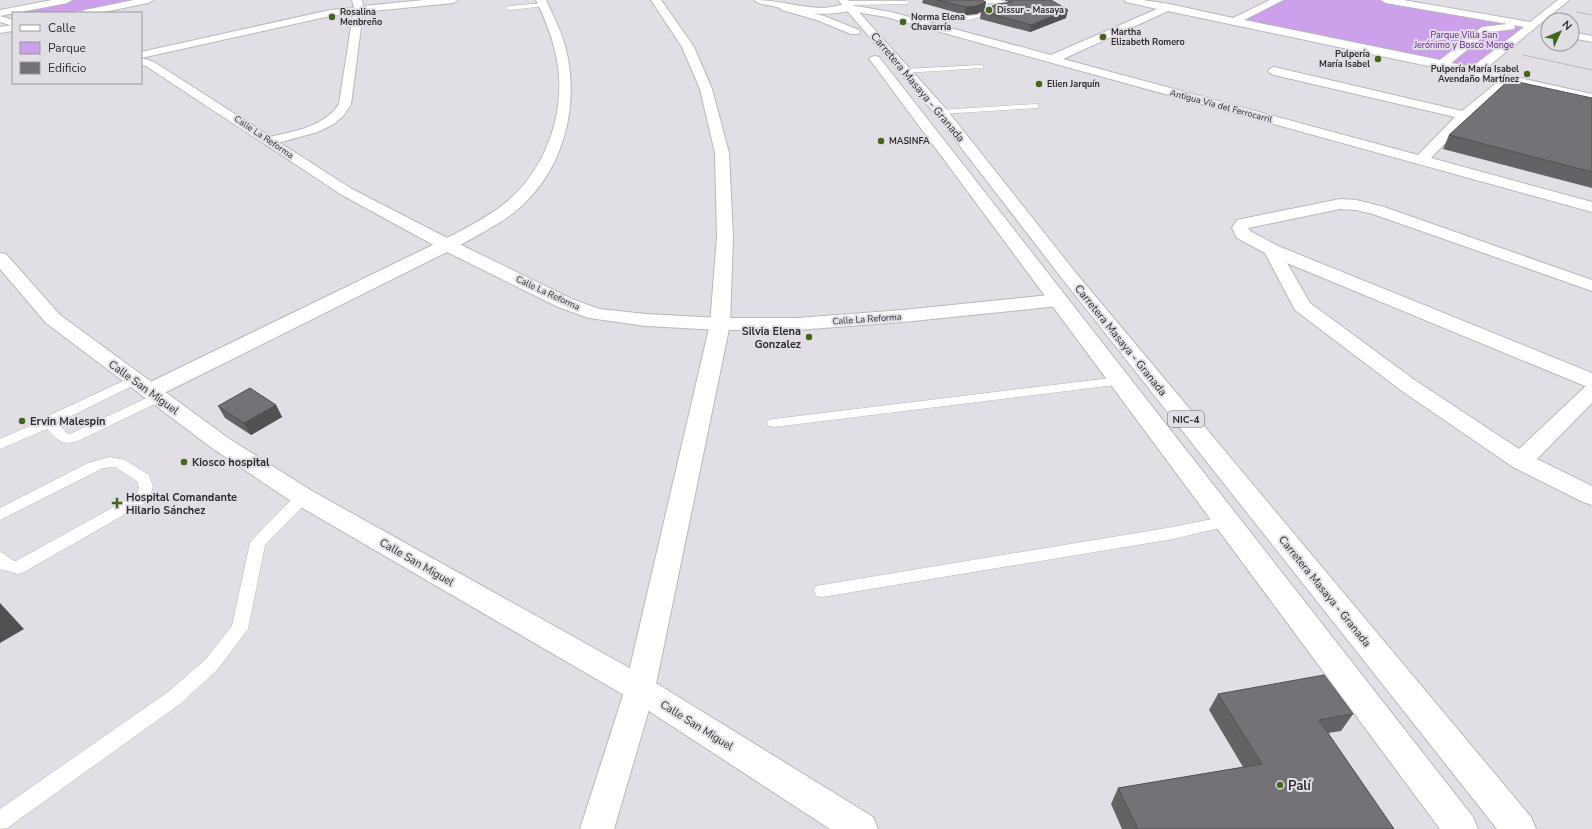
<svg xmlns="http://www.w3.org/2000/svg" width="1592" height="829" font-family="'Nunito Sans',sans-serif">
	<rect width="100%" height="100%" fill="#e2dee5"/>
	<g fill="#cca0eb">
		<path d="M75,0H133L69,13H13V15L8,13Z"/>
		<path d="M1278,0H1386L1531,25L1475,71L1235,21Z"/>
	</g>
	<g fill="none" stroke-linecap="round" stroke-linejoin="round">
		<g stroke="#bab7bc" stroke-width="1">
			<g id="service">
				<path d="M986,0H1000L1012,5L1010,8L996,10L981,17L968,20L910,23L907,21L910,19L968,16L977,15L989,8L980,6L978,3ZM991,3L1005,5L995,6L984,4Z"/>
				<path d="M906,1L909,3L908,4L846,5L843,3L846,1Z"/>
				<path d="M544,3L547,5L546,6L509,10L506,8L509,6Z"/>
				<path d="M981,65L983,66V68L904,73L901,71L904,69Z"/>
				<path d="M1035,104H1038V108L941,114L937,112L941,110Z"/>
				<path d="M134,376L138,377L140,380L138,383L57,423L68,434H70L155,394H163L165,397L163,400L78,441C61,446 58,440 47,429L0,449V439L44,420L48,416Z"/>
				<path d="M1119,377L1123,378L1125,381L1123,384L774,427L769,426L767,423L769,420L774,419Z"/>
				<path d="M109,457L125,460L149,475L153,487L148,501L24,572L18,574L0,569V552C7,554 9,560 16,561L137,494L139,487L137,481L115,467L103,468L0,520V508L88,463Z"/>
				<path d="M303,492L308,493L310,497L308,501L265,545L248,629L217,670L180,704L7,828L0,829V809L168,692L205,660L232,626L250,543L253,539L298,493Z"/>
				<path d="M1227,516L1232,517L1234,521L1232,525L1173,539L822,597L816,596L814,591L816,586L822,585L1173,527Z"/>
			</g>
		</g>
		<g stroke="#bab7bc" stroke-width="2">
			<g id="minor">
				<path d="M52,0H72L67,3L0,16V10Z"/>
				<path d="M134,0H153L148,3L99,13H80L85,10Z"/>
				<path d="M352,0H362L363,6L425,0H458L453,3L363,12L351,104L344,115L334,124L318,132L270,145L265,144L263,141L265,138C290,132 324,128 339,104L353,14L330,16L141,58V52L330,10L354,8Z"/>
				<path d="M536,0H546C554,17 563,35 567,54C579,111 562,172 516,211C497,226 474,237 453,249L158,396L150,398L142,396L139,391L142,386L441,241C462,230 485,219 504,204C548,169 569,106 555,51C551,33 544,17 536,0Z"/>
				<path d="M651,0H661L694,47L712,89L729,153L733,237L730,324L655,689L614,829H580L625,689L710,324L717,237L715,153L700,89L682,47Z"/>
				<path d="M1124,0H1143L1169,4L1233,18L1270,0H1283L1244,20L1440,60L1482,27L1508,24L1386,3L1381,0H1403L1530,22L1558,0H1569L1484,70L1592,94V102L1511,83L1469,118L1431,158L1592,202V212L886,17L850,11L845,8L850,5L891,12L1051,55L1157,9L1126,2ZM1168,11L1499,81L1462,111L1274,67L1270,69L1268,71L1270,73L1274,75L1455,117L1418,155L1063,59ZM1514,25L1524,27L1472,67L1451,63L1489,32L1514,29L1515,27Z"/>
				<path d="M13,25V31L0,33V27Z"/>
				<path d="M1572,32L1592,36V42L1572,38Z"/>
				<path d="M1340,199L1356,200L1384,207L1592,280V291L1373,214L1356,210L1340,209L1248,228L1250,231L1278,246L1592,373V403L1537,459L1592,486V505L1583,502L1513,467L1402,391L1295,310L1265,253L1237,238L1232,228L1237,220ZM1287,263L1585,386H1586L1519,449L1416,381L1310,303Z"/>
			</g>
		</g>
		<g stroke="#bab7bc" stroke-width="2">
			<g id="tertiary">
				<path d="M754,0C778,0 801,8 825,8C833,7 850,2 855,8L853,10C826,17 798,13 772,6C766,5 758,4 754,0Z"/>
				<path d="M0,16L13,20V26L0,22Z"/>
				<path d="M141,58L154,62L352,189L453,241L572,299L599,309L646,314L720,318H797L903,310L1059,294L1066,296L1068,300L1066,304L1059,306L903,322L797,330H720L646,326L589,318L558,307L441,249L342,195L146,66L141,65Z"/>
				<path d="M0,253L6,254L60,315L228,438L312,491L651,680L873,817L878,829H830L629,698L294,503L212,448L46,323L0,269Z"/>
			</g>
		</g>
		<g stroke="#bab7bc" stroke-width="2">
			<g id="trunk">
				<path d="M838,0H848L946,109L1076,273L1531,817L1536,829H1497L1064,281L936,115Z"/>
				<path d="M785,5L824,16L859,30L860,32L859,34H851L817,20L782,10L780,8Z"/>
				<path d="M875,56L879,57L1473,817L1478,829H1440L871,61L869,59L871,57Z"/>
			</g>
		</g>
		<g stroke="#a7a4a9" stroke-width="1" stroke-dasharray="2 1" stroke-linecap="butt">
			<path d="M1577,12L1592,15"/>
			<path d="M1523,55L1592,70"/>
		</g>
		<use href="#service" fill="#fff" fill-rule="evenodd"/>
		<use href="#minor" fill="#fff" fill-rule="evenodd"/>
		<use href="#tertiary" fill="#fff" fill-rule="evenodd"/>
		<use href="#trunk" fill="#fff" fill-rule="evenodd"/>
	</g>
	<g fill="#656266">
		<path d="M923,0H982H981L985,9L977,14L965,15L922,3Z"/>
		<path d="M1004,0H1051L1066,18L1030,32L980,19L981,11L1009,2Z"/>
		<path d="M1592,98V188L1443,149L1449,135Z"/>
		<path d="M276,405L282,417L251,435L225,418L218,406Z"/>
		<path d="M1218,694L1353,714L1341,731L1328,733L1394,829H1122L1111,804L1118,788L1243,767L1209,710Z"/>
	</g>
	<g fill="#525053">
		<path d="M986,2L985,9L977,14L965,15L966,7Z"/>
		<path d="M1068,10L1066,18L1030,32L1031,25Z"/>
		<path d="M276,405L282,417L251,435L244,423Z"/>
		<path d="M0,603L24,629L0,643Z"/>
	</g>
	<g fill="#757277" stroke="#525053">
		<path d="M938,0H981L986,2L977,6L966,7Z"/>
		<path d="M1013,0H1051L1068,10L1031,25L981,11L997,4L1012,2Z"/>
		<path d="M1509,80L1592,98V172L1449,135Z"/>
		<path d="M250,388L276,405L244,423L218,406Z"/>
		<path d="M1324,675L1353,714L1319,720L1394,829H1138L1118,788L1262,764L1218,694Z"/>
	</g>
	<g fill="#44651c" stroke="#e2dee5" stroke-width="1.5">
		<circle cx="989" cy="10" r="4"/>
		<circle cx="332" cy="17" r="4"/>
		<circle cx="903" cy="22" r="4"/>
		<circle cx="1103" cy="37" r="4"/>
		<circle cx="1378" cy="59" r="4"/>
		<circle cx="1527" cy="74" r="4"/>
		<circle cx="1039" cy="84" r="4"/>
		<circle cx="881" cy="141" r="4"/>
		<circle cx="809" cy="337" r="4"/>
		<circle cx="22" cy="421" r="4"/>
		<circle cx="184" cy="462" r="4"/>
		<path d="M115 497h4v4h4v4h-4v4h-4v-4h-4v-4h4z"/>
		<circle cx="1280" cy="785" r="4"/>
	</g>
	<g text-anchor="middle" stroke-width="4" stroke-linejoin="round" paint-order="stroke">
		<g font-size="9" font-weight="bold" fill="#2f2d30" stroke="#e2dee5" text-anchor="start">
			<text x="997" y="13">Dissur - Masaya</text>
			<text x="340" y="15">Rosalina<tspan x="340" dy="10">Menbreño</tspan></text>
			<text x="911" y="20">Norma Elena<tspan x="911" dy="10">Chavarría</tspan></text>
			<text x="1111" y="35">Martha<tspan x="1111" dy="10">Elizabeth Romero</tspan></text>
			<text x="1370" y="57" text-anchor="end">Pulpería<tspan x="1370" dy="10">María Isabel</tspan></text>
			<text x="1519" y="72" text-anchor="end">Pulpería María Isabel<tspan x="1519" dy="10">Avendaño Martínez</tspan></text>
			<text x="1047" y="87">Elien Jarquín</text>
			<text x="889" y="144">MASINFA</text>
		</g>
		<g font-size="9" fill="#5d1d7f" stroke="#e2dee5">
			<text x="1464" y="38">Parque Villa San<tspan x="1464" dy="10">Jerónimo y Bosco Monge</tspan></text>
		</g>
		<g font-size="9" fill="#2f2d30" stroke="#e2dee5">
			<text transform="translate(1221 106) rotate(15)" y="3">Antigua Vía del Ferrocarril</text>
			<text transform="translate(264 137) rotate(34)" y="3">Calle La Reforma</text>
			<text transform="translate(548 293) rotate(25)" y="3">Calle La Reforma</text>
			<text transform="translate(867 319) rotate(-4)" y="3">Calle La Reforma</text>
		</g>
		<rect fill="#e2dee5" stroke="#656266" stroke-width="1" x="1168" y="411" width="36" height="16" rx="3"/>
		<g font-size="10" font-weight="bold" fill="#2f2d30">
			<text x="1186" y="423">NIC-4</text>
		</g>
		<g font-size="11" fill="#2f2d30" stroke="#e2dee5">
			<text transform="translate(918 87) rotate(50)" y="4">Carretera Masaya - Granada</text>
			<text transform="translate(1121 340) rotate(51)" y="4">Carretera Masaya - Granada</text>
			<text transform="translate(144 387) rotate(36)" y="4">Calle San Miguel</text>
			<text transform="translate(417 562) rotate(30)" y="4">Calle San Miguel</text>
			<text transform="translate(1325 591) rotate(51)" y="4">Carretera Masaya - Granada</text>
			<text transform="translate(697 725) rotate(32)" y="4">Calle San Miguel</text>
		</g>
		<g font-size="11" font-weight="bold" fill="#2f2d30" stroke="#e2dee5" text-anchor="start">
			<text x="801" y="335" text-anchor="end">Silvia Elena<tspan x="801" dy="13">Gonzalez</tspan></text>
			<text x="30" y="425">Ervin Malespin</text>
			<text x="192" y="466">Kiosco hospital</text>
			<text x="126" y="501">Hospital Comandante<tspan x="126" dy="13">Hilario Sánchez</tspan></text>
		</g>
		<g font-size="13" font-weight="bold" fill="#2f2d30" stroke="#e2dee5" text-anchor="start">
			<text x="1288" y="790">Palí</text>
		</g>
	</g>
	<rect x="12" y="12" width="130" height="72" fill="#e2dee5" stroke="#9a979d"/>
	<rect x="20" y="25" width="20" height="6" fill="#ffffff" stroke="#9a979d"/>
	<text x="48" y="32" font-size="12" fill="#2f2d30">Calle</text>
	<rect x="20" y="42" width="20" height="12" fill="#cca0eb" stroke="#9a979d"/>
	<text x="48" y="52" font-size="12" fill="#2f2d30">Parque</text>
	<rect x="20" y="62" width="20" height="12" fill="#757277" stroke="#9a979d"/>
	<text x="48" y="72" font-size="12" fill="#2f2d30">Edificio</text>
	<g transform="translate(1560 32) rotate(46)"><circle r="19" fill="#e2dee5" stroke="#9a979d"/>
	<path d="M0-3L7 15L0 10L-7 15Z" fill="#44651c"/>
	<text y="-6" font-size="11" font-weight="bold" text-anchor="middle" fill="#2f2d30">N</text>
	</g>
</svg>
